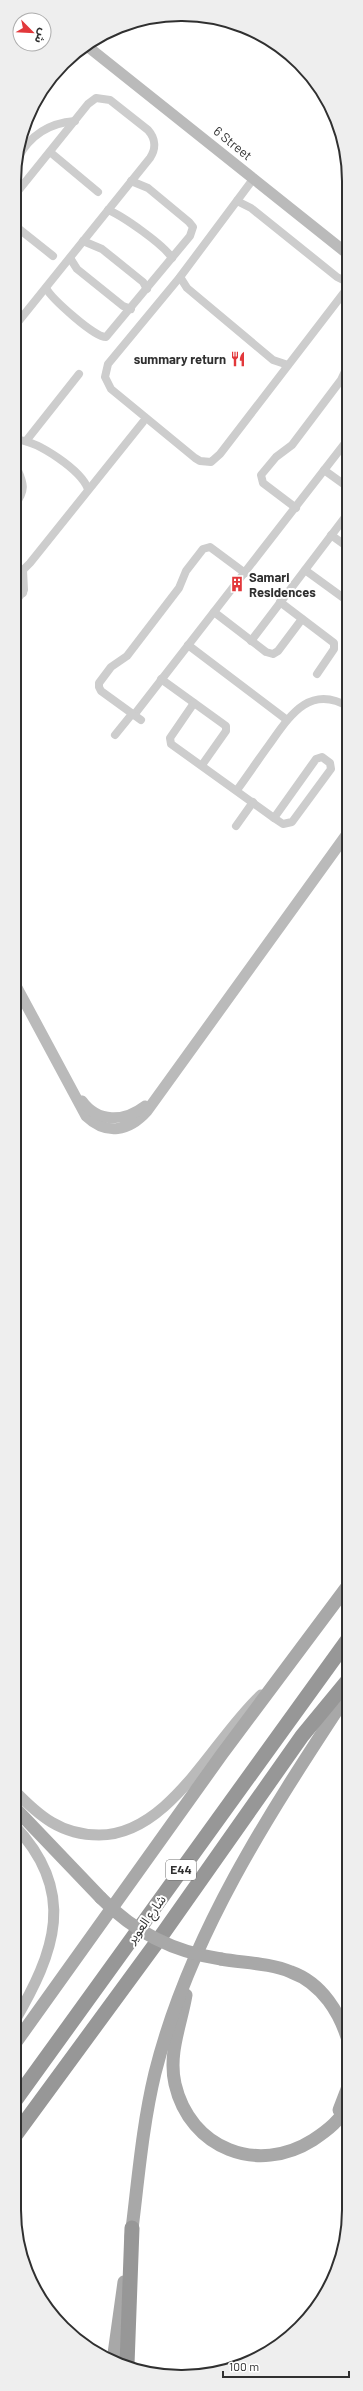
<svg xmlns="http://www.w3.org/2000/svg" width="363" height="2391" font-family="Barlow,'Noto Sans Arabic',sans-serif">
	<rect width="100%" height="100%" fill="#fff"/>
	<g fill="none" stroke-linecap="round" stroke-linejoin="round">
		<g stroke="#cdcdcd" stroke-width="8">
			<path d="M50,152L98,192"/>
			<path d="M18,158C30,135 49,123 75,121"/>
			<path d="M254,178L180,277L108,364L105,377L111,389L195,458L200,461L211,462L220,454L349,286"/>
			<path d="M237,201L251,208L337,277L349,283"/>
			<path d="M108,210C123,216 164,245 172,258"/>
			<path d="M14,225L53,256"/>
			<path d="M83,241L102,249L143,282L147,289"/>
			<path d="M70,258L77,269L123,306L131,309"/>
			<path d="M180,277L187,288L273,360L288,365"/>
			<path d="M46,288C51,298 95,338 106,337L190,236L193,227L189,222L148,188L131,181"/>
			<path d="M14,327L150,158C156,149 156,139 148,130L110,100L96,98L88,104L14,196"/>
			<path d="M19,440C39,442 81,470 88,489"/>
			<path d="M26,441L79,374"/>
			<path d="M14,455L19,440L14,428"/>
			<path d="M324,470L349,488"/>
			<path d="M14,506C29,487 22,481 14,461"/>
			<path d="M296,508L263,483L261,475L276,457L292,445L341,380L349,363"/>
			<path d="M331,535L349,548"/>
			<path d="M305,570L349,602"/>
			<path d="M14,571L23,570L30,563L143,422"/>
			<path d="M14,587L23,593"/>
			<path d="M280,602L334,643V649L317,674"/>
			<path d="M14,604L24,590L23,570"/>
			<path d="M214,612L266,652L273,654L278,651L302,619"/>
			<path d="M251,641L349,512"/>
			<path d="M188,645L287,720"/>
			<path d="M161,679L226,726V731L202,765"/>
			<path d="M194,703L170,738L171,744L274,818"/>
			<path d="M343,703L349,695"/>
			<path d="M134,715L349,438"/>
			<path d="M141,720L101,691L99,687V683L111,667L127,656L179,588L186,571L203,549L210,547L245,573"/>
			<path d="M115,735L132,714"/>
			<path d="M322,757L330,763L331,769L292,822L283,824L274,818L316,759Z"/>
			<path d="M237,790C248,775 258,760 269,745C289,717 309,683 349,707"/>
			<path d="M236,826L253,802"/>
		</g>
		<g stroke="#bababa" stroke-width="11">
			<path d="M87,46L349,255"/>
			<path d="M14,982L86,1116C107,1136 129,1131 147,1111L349,831"/>
			<path d="M82,1101C98,1123 124,1122 145,1106"/>
			<path d="M14,1790C39,1816 61,1835 99,1835C170,1835 213,1739 261,1695"/>
			<path d="M14,2022C55,1952 78,1892 14,1825"/>
		</g>
		<g stroke="#a8a8a8" stroke-width="13">
			<path d="M14,1807L101,1898"/>
			<path d="M221,1959C243,1963 270,1963 291,1972C322,1983 341,2014 349,2044"/>
			<path d="M186,1995C181,2025 168,2053 175,2084C190,2149 258,2175 313,2140C328,2130 341,2120 349,2103"/>
			<path d="M14,2045L222,1754L349,1584"/>
			<path d="M339,2110L349,2084"/>
			<path d="M131,2237C138,2182 142,2127 155,2073C190,1933 271,1811 349,1692"/>
			<path d="M113,2361L124,2282"/>
		</g>
		<g stroke="#979797" stroke-width="15">
			<path d="M14,2102L349,1638"/>
			<path d="M14,2137L157,1942L302,1736L349,1679"/>
			<path d="M127,2365L132,2228"/>
		</g>
		<path stroke="#a8a8a8" stroke-width="13" d="M101,1898C134,1932 173,1952 221,1959"/>
	</g>
	<defs>
		<g id="restaurant-bare" transform="scale(1.2)"><path d="M-5-6h1v4h1v-4h1v4h1v-4h1v5L-1.5 .5V6h-2V.5L-5-1ZM5-6V6H3V1.5H1.5Q1.5-4 5-6Z" fill="#e2383b" stroke="#fff" stroke-width="2.5" paint-order="stroke"/></g>
		<g id="building-bare" transform="scale(1.2)"><path d="M-4-6H4V6H1V3H-1V6H-4ZM-2.5-4.3h1.7v1.8h-1.7ZM.8-4.3h1.7v1.8H.8ZM-2.5-1h1.7V.8h-1.7ZM.8-1h1.7V.8H.8Z" fill="#e2383b" stroke="#fff" stroke-width="2.5" paint-order="stroke"/></g>
	</defs>
	<g fill-rule="evenodd">
		<use href="#restaurant-bare" x="238" y="359"/>
		<use href="#building-bare" x="237" y="584"/>
	</g>
	<g text-anchor="middle" stroke-width="4" stroke-linejoin="round" paint-order="stroke">
		<rect fill="#fff" stroke="#6e6e6e" stroke-width="1" x="166" y="1860" width="30" height="20" rx="3"/>
		<g font-size="12" font-weight="bold" fill="#303030">
			<text x="181" y="1874">E44</text>
		</g>
		<g font-size="13" fill="#303030" stroke="#fff">
			<text transform="translate(233 143) rotate(39)" y="5">6 Street</text>
			<text transform="translate(146 1919) rotate(-54)" y="5">شارع العوير</text>
		</g>
		<g font-size="13" font-weight="bold" fill="#303030" stroke="#fff" text-anchor="end">
			<text x="226" y="364">summary return</text>
			<text x="249" y="582" text-anchor="start">Samari<tspan x="249" dy="15">Residences</tspan></text>
		</g>
	</g>
	<path d="M0 0H363V2391H0ZM181 21H182A160 160 0 0 1 342 181V2210A160 160 0 0 1 182 2370H181A160 160 0 0 1 21 2210V181A160 160 0 0 1 181 21Z" fill="#eee" fill-rule="evenodd"/>
	<path fill="none" stroke="#303030" stroke-width="2" d="M181 21H182A160 160 0 0 1 342 181V2210A160 160 0 0 1 182 2370H181A160 160 0 0 1 21 2210V181A160 160 0 0 1 181 21Z"/>
	<g transform="translate(32 32) rotate(114)"><circle r="19" fill="#ffffff" stroke="#acacac"/>
	<path d="M0-3L7 15L0 10L-7 15Z" fill="#e2383b"/>
	<text y="-6" font-size="11" font-weight="bold" text-anchor="middle" fill="#303030">ش</text>
	</g>
	<path d="M223 2371v6h126v-6" fill="none" stroke="#303030" stroke-width="2"/>
	<text x="229" y="2371" font-size="12" fill="#303030" stroke="#ffffff" stroke-width="3" paint-order="stroke">100 m</text>
</svg>
